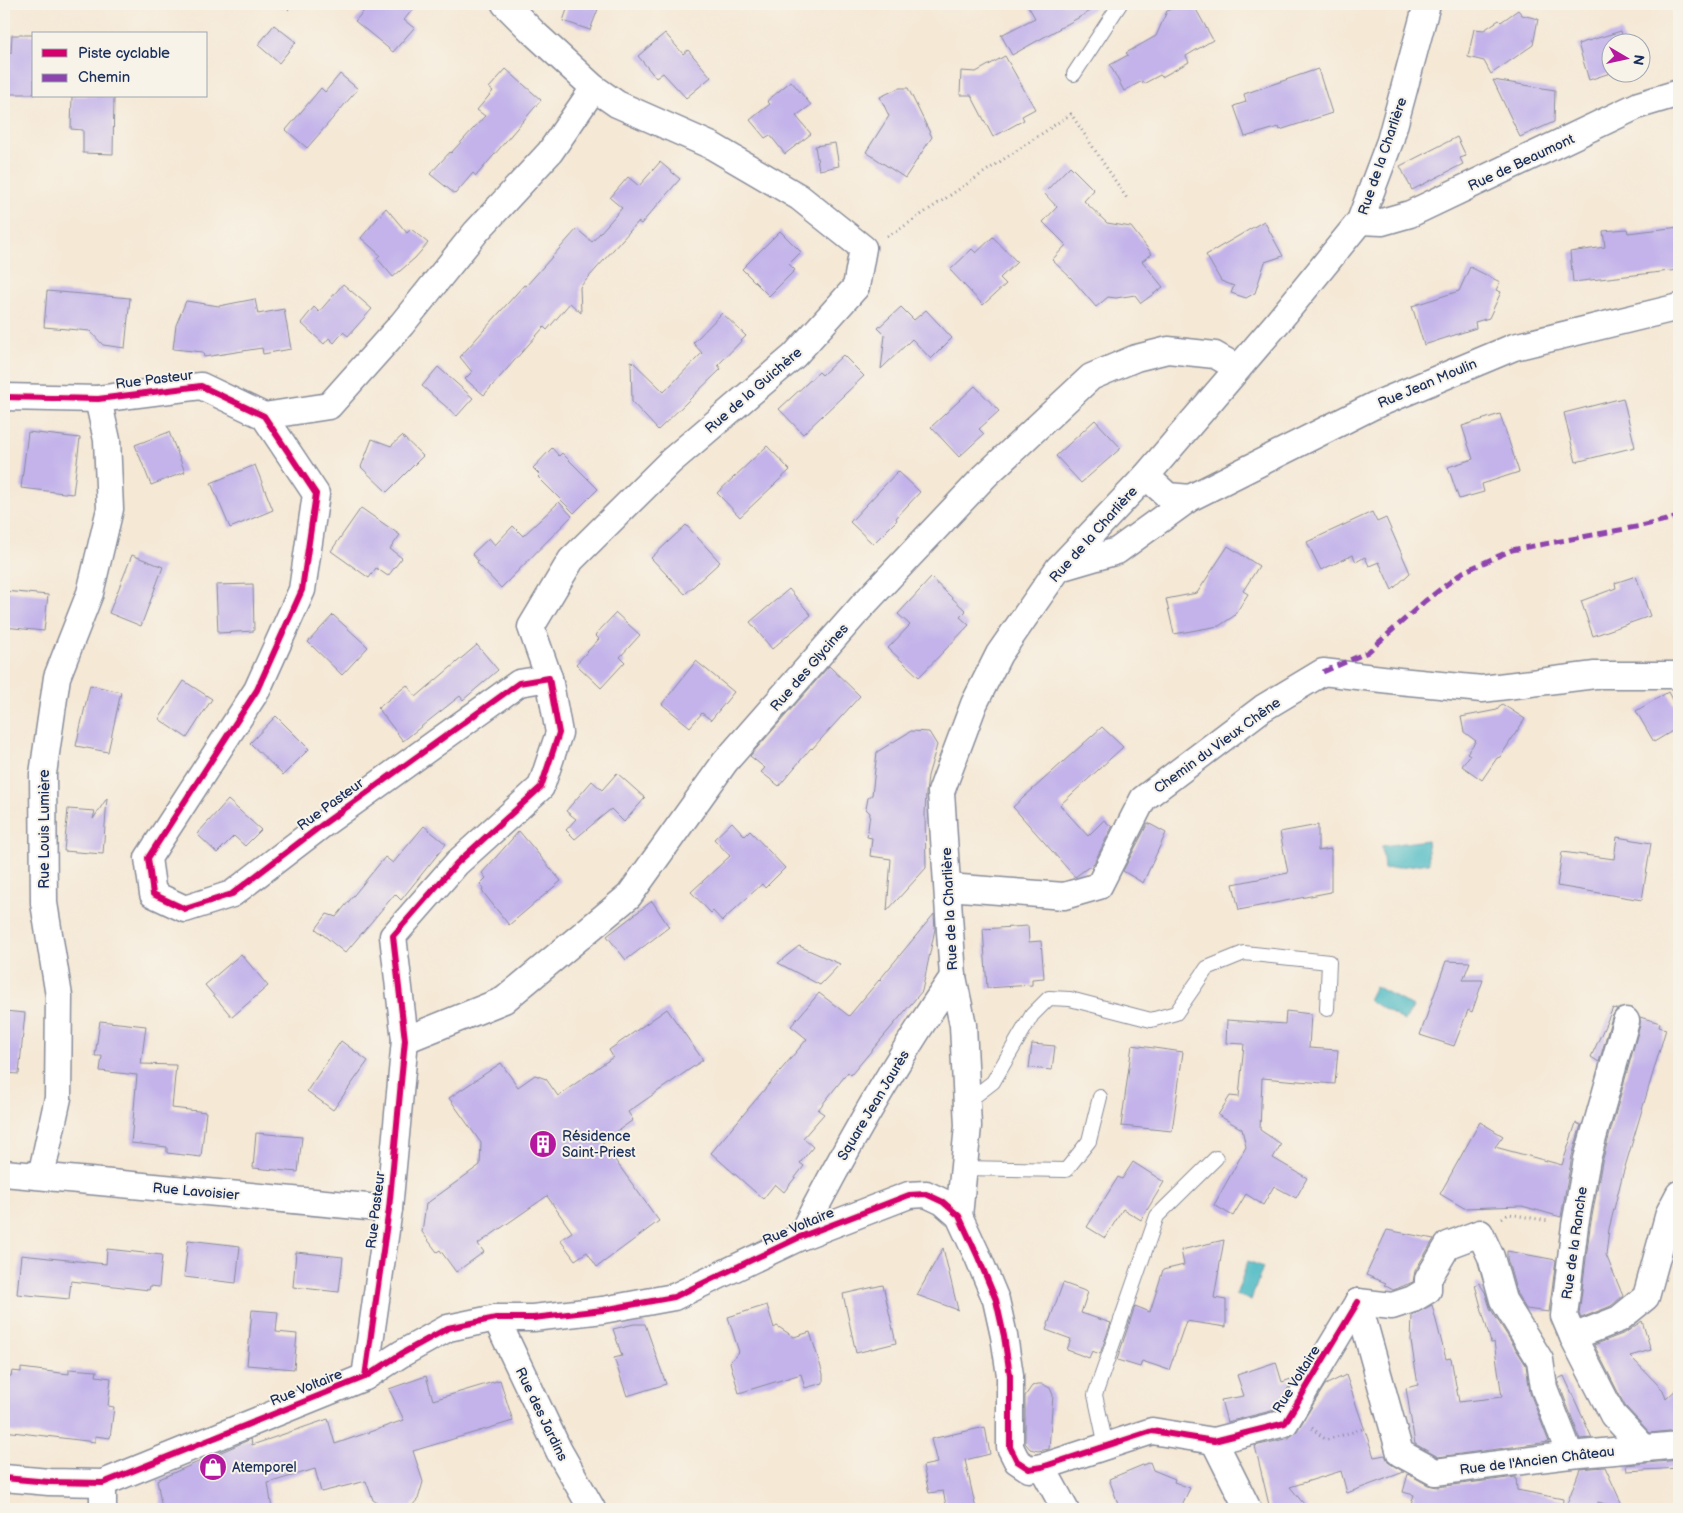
<svg xmlns="http://www.w3.org/2000/svg" width="1683" height="1513" font-family="'Balsamiq Sans',sans-serif">
	<rect width="100%" height="100%" fill="#f7f3e8"/>
	<filter id="ink" filterUnits="userSpaceOnUse"><feTurbulence type="fractalNoise" baseFrequency=".02" numOctaves="2"/><feDisplacementMap in="SourceGraphic" scale="10" xChannelSelector="R" yChannelSelector="G"/><feConvolveMatrix kernelMatrix="1 2 1 2 8 2 1 2 1" color-interpolation-filters="sRGB"/></filter>
	<filter id="wash" filterUnits="userSpaceOnUse"><feTurbulence type="fractalNoise" baseFrequency=".0096" numOctaves="4" result="noise"/><feDisplacementMap in="SourceGraphic" scale="20" xChannelSelector="R" yChannelSelector="G"/><feGaussianBlur stdDeviation="1.12" result="paint"/><feColorMatrix in="noise" values="0 0 0 0 0 0 0 0 0 0 0 0 0 0 0 0 0 1.4 0 .05"/><feComposite in="paint" operator="in"/></filter>
	<g filter="url(#wash)">
		<rect width="100%" height="100%" fill="#f5e8d5"/>
		<g fill="#4cbac4" stroke="#347491">
			<path d="M1427,840L1429,863L1384,869L1382,846Z"/>
			<path d="M1375,986L1413,1007L1405,1021L1368,1000Z"/>
			<path d="M1248,1261L1263,1267L1251,1300L1236,1295Z"/>
		</g>
		<g id="blocks">
			<g fill="#c3b3ea">
				<path d="M370,4H417L404,20L414,28L393,52L355,21Z"/>
				<path d="M569,4H600L590,30L563,21Z"/>
				<path d="M1027,4H1103L1012,55L1001,35L1035,18Z"/>
				<path d="M1180,4H1193L1213,40L1186,56L1189,62L1162,77L1160,75L1143,84L1142,81L1124,91L1110,65L1128,55L1126,53L1156,36L1167,11Z"/>
				<path d="M1518,10L1522,15L1538,19L1533,45L1491,74L1484,61L1468,57L1474,29L1484,30L1499,20L1501,22Z"/>
				<path d="M274,25L296,42L279,63L258,45Z"/>
				<path d="M1621,31L1624,42H1610V72H1613L1589,80L1578,44Z"/>
				<path d="M665,33L683,54L688,50L711,77L686,98L663,73L656,78L638,56Z"/>
				<path d="M12,35H34V94H4V53H11Z"/>
				<path d="M1005,56L1035,109L1022,116L1024,120L993,137L971,95H960L961,71L976,72Z"/>
				<path d="M506,69L541,100L476,176L473,173L455,194L430,174L450,152L451,153L485,116L477,110L493,91L489,88Z"/>
				<path d="M1318,69L1332,113L1280,130L1279,127L1245,137L1234,106L1246,102L1244,94Z"/>
				<path d="M340,74L358,89L307,148L286,130L321,88L325,92Z"/>
				<path d="M1493,80L1555,90L1554,122L1520,137Z"/>
				<path d="M791,81L811,105L796,116L811,134L785,154L770,135L765,138L750,120L770,104L767,101Z"/>
				<path d="M899,88H908L932,137L905,178L866,152L889,116L880,97Z"/>
				<path d="M72,96H114L113,154L83,153V130L71,129Z"/>
				<path d="M1457,137L1466,156L1460,158L1463,164L1412,190L1400,166Z"/>
				<path d="M835,143L839,166L819,170L815,146Z"/>
				<path d="M660,162L680,179L641,224L638,222L580,287L581,313L570,303L547,330L544,327L484,395L465,379L472,372L460,357L524,285L526,286L577,229L592,242L622,208L610,198L628,177L639,186Z"/>
				<path d="M1070,166L1094,190L1084,201L1107,223L1131,227L1152,254L1142,261L1163,287L1141,303L1135,295L1116,298L1108,297L1096,307L1071,278L1052,260L1066,245L1043,222L1057,207L1044,193Z"/>
				<path d="M386,208L407,233L411,229L428,243L415,258L393,277L377,258L380,255L361,238Z"/>
				<path d="M1264,221L1283,256L1265,262L1255,293L1246,298L1231,293L1234,286L1221,281L1206,255Z"/>
				<path d="M1679,227V270L1573,282L1570,252L1605,247L1603,231L1627,229L1628,233Z"/>
				<path d="M780,231L801,252L789,264L795,270L769,296L742,269Z"/>
				<path d="M993,237L1017,262L1000,278L1006,284L983,305L950,270L972,249L976,253Z"/>
				<path d="M1470,267L1500,282L1496,290L1501,292L1489,318L1475,322L1476,328L1424,345L1412,306L1459,291Z"/>
				<path d="M343,284L372,309L348,336L343,332L334,343L329,338L324,344L301,323L314,307L319,312Z"/>
				<path d="M47,291L130,298L125,348L103,345L90,331L44,327Z"/>
				<path d="M255,299L258,314L284,309L291,349L263,354L262,348L204,357L203,352L173,349L176,325L186,301L219,306Z"/>
				<path d="M901,307L914,320L926,310L952,338L931,359L912,339L881,369L885,335L878,328Z"/>
				<path d="M722,313L746,336L718,365L721,369L658,430L632,402L631,360L664,392L702,353L693,343Z"/>
				<path d="M843,355L864,376L803,434L779,409L819,372L822,375Z"/>
				<path d="M438,367L473,398L457,416L422,386Z"/>
				<path d="M975,386L999,411L979,429L984,434L959,457L931,427Z"/>
				<path d="M1623,398L1635,447L1576,462L1564,413Z"/>
				<path d="M1500,414L1519,472L1482,484L1484,492L1459,499L1448,467L1473,459L1462,426Z"/>
				<path d="M1095,420L1121,448L1081,483L1056,456Z"/>
				<path d="M28,432L80,438L73,494L21,488Z"/>
				<path d="M169,432L185,472L151,485L135,445Z"/>
				<path d="M402,436L423,456L387,492L361,467L372,439L391,446Z"/>
				<path d="M767,446L790,470L740,517L717,493Z"/>
				<path d="M552,448L559,456L562,453L598,489L574,513L538,477L540,475L533,468Z"/>
				<path d="M255,465L273,510L230,528L211,483Z"/>
				<path d="M898,471L920,492L896,518L897,520L873,544L850,522Z"/>
				<path d="M559,502L572,516L501,588L477,563L478,561L472,554L489,538L495,545L513,526L523,536Z"/>
				<path d="M361,508L400,535L390,549L402,558L388,576L376,568L369,578L331,551Z"/>
				<path d="M1372,512L1377,522L1386,518L1410,573L1392,590L1379,562L1369,566L1365,557L1356,562L1353,555L1321,570L1307,542Z"/>
				<path d="M686,525L720,562L685,594L651,558Z"/>
				<path d="M1228,546L1259,566L1243,591L1248,594L1234,616L1219,626L1174,634L1166,599L1197,593Z"/>
				<path d="M132,555L163,567L141,626L109,613Z"/>
				<path d="M1636,576L1650,616L1593,636L1581,601L1616,588L1615,583Z"/>
				<path d="M931,578L966,611L960,617L969,625L919,677L888,648L910,625L898,614Z"/>
				<path d="M253,584L254,631L218,633L216,585Z"/>
				<path d="M789,589L811,615L772,649L750,622Z"/>
				<path d="M4,591L48,595L44,631L4,627Z"/>
				<path d="M616,613L640,635L620,657L625,662L601,688L576,664L599,639L595,635Z"/>
				<path d="M333,615L368,647L342,675L308,642Z"/>
				<path d="M477,645L498,670L463,700L460,696L403,741L378,708L407,685L416,697Z"/>
				<path d="M696,661L734,692L711,720L702,713L690,727L662,704Z"/>
				<path d="M829,666L860,696L812,749L811,748L779,786L761,772L765,768L750,756Z"/>
				<path d="M184,681L212,699L187,738L159,719Z"/>
				<path d="M90,685L121,692L108,752L76,746Z"/>
				<path d="M1668,692L1679,713V727L1654,742L1636,711Z"/>
				<path d="M1502,704L1525,719L1500,757L1497,758L1482,780L1462,766L1470,755L1467,753L1476,741L1464,732L1461,717L1497,710Z"/>
				<path d="M276,716L309,749L283,775L250,743Z"/>
				<path d="M1102,727L1123,747L1060,805L1088,836L1104,820L1112,827L1094,863L1075,877L1013,807Z"/>
				<path d="M911,731L929,732L937,745L928,776L926,793L925,814L926,868L887,911L891,859L870,856L872,838L867,837L870,813L866,809L868,798L872,795L877,752Z"/>
				<path d="M617,773L645,798L624,822L611,809L575,839L566,830L576,819L566,811L592,781L602,790Z"/>
				<path d="M107,798L103,854L64,851L68,809L95,811L93,819Z"/>
				<path d="M228,800L261,830L245,846L234,836L217,853L197,834Z"/>
				<path d="M732,822L745,836L750,831L785,868L765,888L762,884L722,921L713,911L711,913L691,892L730,856L714,839Z"/>
				<path d="M1148,823L1166,833L1143,883L1123,871Z"/>
				<path d="M1318,825V851L1331,849V892L1239,910L1233,884L1288,873L1280,832Z"/>
				<path d="M424,826L446,844L401,900L395,894L345,953L316,929L327,914L336,917L385,857L393,863Z"/>
				<path d="M519,831L561,881L509,925L482,891L483,889L480,884L486,878L482,873Z"/>
				<path d="M1617,837L1651,843L1642,900L1557,886L1562,852L1614,859Z"/>
				<path d="M652,901L669,927L626,960L607,936Z"/>
				<path d="M934,914L935,929L922,991L851,1075L848,1072L818,1110L824,1114L803,1138L813,1147L800,1163L804,1166L784,1192L775,1184L763,1199L711,1153L807,1039L791,1026L819,993L849,1016L879,980L880,981L881,978Z"/>
				<path d="M1028,926L1029,942L1041,941L1044,978L1032,979V985L987,988L983,929Z"/>
				<path d="M799,946L840,964L820,985L778,963Z"/>
				<path d="M241,954L268,986L232,1017L205,985Z"/>
				<path d="M1446,961L1470,962L1463,980H1483L1472,1012L1468,1010L1454,1046L1420,1035Z"/>
				<path d="M1613,1008L1617,1009L1612,1017L1599,1062L1591,1057Z"/>
				<path d="M667,1009L703,1060L628,1112L633,1120L602,1142L659,1221L597,1267L587,1252L575,1260L560,1240L572,1232L547,1196L478,1244L484,1252L456,1272L440,1250L437,1252L422,1232L426,1204L480,1165L481,1143L449,1098L501,1063L518,1087L535,1075L546,1079L558,1096L613,1057L609,1050Z"/>
				<path d="M4,1011L25,1013L19,1074L4,1073Z"/>
				<path d="M1286,1011L1311,1014L1309,1048L1338,1050L1335,1084L1262,1078L1260,1130L1281,1144L1273,1158L1307,1178L1296,1198L1274,1186L1263,1205L1246,1194L1233,1216L1214,1205L1246,1147L1242,1129L1218,1115L1230,1096L1239,1097L1244,1044L1226,1043L1227,1020L1285,1024Z"/>
				<path d="M1640,1017L1660,1023L1659,1027L1666,1029L1622,1177L1609,1229L1606,1255L1623,1296L1611,1306L1581,1318L1579,1314L1590,1227L1602,1162L1640,1025Z"/>
				<path d="M100,1021L146,1026L141,1064L176,1065L172,1108L206,1112L201,1157L167,1153V1147L131,1143L137,1075L100,1071L102,1056H95Z"/>
				<path d="M341,1041L368,1061L333,1110L307,1091Z"/>
				<path d="M1032,1044L1055,1046L1052,1070L1029,1068Z"/>
				<path d="M1132,1045L1183,1052L1172,1131L1121,1126Z"/>
				<path d="M1480,1122L1503,1136L1495,1147L1562,1165L1576,1123L1581,1125L1572,1156L1561,1217L1522,1206L1464,1208L1440,1194Z"/>
				<path d="M256,1133L302,1137L298,1172L253,1168Z"/>
				<path d="M1133,1162L1164,1182L1141,1220L1123,1209L1105,1238L1087,1227L1118,1177L1122,1179Z"/>
				<path d="M1387,1230L1434,1239L1415,1271L1413,1282L1393,1290L1384,1285L1386,1283L1366,1275Z"/>
				<path d="M188,1240L240,1246L236,1283L184,1277Z"/>
				<path d="M1224,1240L1214,1298L1226,1300V1327L1186,1321L1169,1370L1142,1361L1140,1367L1117,1360L1135,1306L1150,1312L1163,1270L1184,1265L1181,1250Z"/>
				<path d="M943,1248L958,1310L917,1295Z"/>
				<path d="M107,1249L162,1255L159,1287L150,1286L149,1290L71,1281L69,1299L17,1294L21,1255L106,1264Z"/>
				<path d="M1507,1251L1556,1260L1549,1312L1526,1309L1517,1294L1507,1258Z"/>
				<path d="M296,1252L343,1257L339,1292L293,1287Z"/>
				<path d="M1063,1283L1088,1292L1081,1313L1111,1323L1100,1354L1092,1351L1089,1358L1067,1350L1071,1339L1046,1330Z"/>
				<path d="M1479,1283L1485,1292L1490,1308L1526,1365L1530,1393L1549,1442L1438,1457L1415,1444L1406,1388L1418,1385L1411,1341L1412,1315L1432,1305L1446,1359L1451,1358L1459,1402L1502,1397L1494,1342L1491,1343L1475,1285Z"/>
				<path d="M883,1285L896,1343L856,1353L843,1294Z"/>
				<path d="M767,1305L774,1328L777,1326L794,1337L810,1332L823,1374V1383L805,1388L801,1374L739,1393L730,1362L739,1352L728,1317Z"/>
				<path d="M252,1310L278,1312L276,1332L297,1334L294,1369L247,1365Z"/>
				<path d="M1642,1321L1651,1350L1630,1356L1663,1390L1666,1399L1679,1387V1430L1650,1433L1625,1406L1594,1345L1625,1333Z"/>
				<path d="M634,1324H645L666,1384L627,1396L614,1358L622,1356L613,1329Z"/>
				<path d="M1276,1362L1282,1382L1294,1378L1275,1410L1227,1422L1221,1400L1244,1396L1237,1375Z"/>
				<path d="M21,1368L69,1374V1369L97,1371L96,1376L111,1378L108,1406L114,1407L110,1438L95,1436V1442L4,1431V1376H11L12,1371L21,1372Z"/>
				<path d="M1346,1375L1374,1457L1385,1455L1389,1463L1404,1472L1347,1493L1341,1471L1290,1487L1308,1509H1270L1255,1446L1289,1438L1297,1431L1325,1385Z"/>
				<path d="M426,1376L433,1400L500,1380L513,1421L413,1451L423,1482L418,1499L409,1509H387L373,1500L366,1481L321,1492L315,1469L268,1483L272,1509H162L157,1480L251,1439L252,1445L328,1419L335,1444L404,1420L389,1389Z"/>
				<path d="M1564,1376L1592,1438L1580,1439L1559,1384L1558,1379Z"/>
				<path d="M1038,1384H1042L1050,1388L1053,1395L1049,1449L1038,1451L1030,1449L1025,1443V1396L1032,1386Z"/>
				<path d="M985,1427L990,1454L965,1460L976,1509H947L943,1491L929,1493L923,1466L937,1463L931,1439Z"/>
				<path d="M1679,1460V1468L1627,1471L1626,1465Z"/>
				<path d="M1150,1462L1153,1470L1175,1479L1174,1482L1190,1488L1180,1509H1120L1109,1479Z"/>
				<path d="M1605,1467L1624,1509L1598,1502L1595,1509H1565L1580,1469Z"/>
				<path d="M1408,1474L1428,1485L1437,1487L1516,1477L1517,1490L1563,1499L1562,1509H1409L1414,1495L1403,1492Z"/>
			</g>
		</g>
	</g>
	<g filter="url(#ink)">
		<use href="#blocks" fill-opacity="0" stroke="#888c9a" stroke-width="1"/>
		<g fill="none" stroke-linecap="round" stroke-linejoin="round">
			<g stroke="#888c9a" stroke-width="16">
				<g id="lane">
					<path d="M1074,74L1120,4"/>
					<path d="M967,1102L993,1082L1032,1015L1049,998L1070,999L1151,1020L1176,1013L1207,968L1244,953L1329,962L1327,1009"/>
					<path d="M964,1168L1066,1170L1089,1141L1100,1097"/>
					<path d="M1106,1446L1095,1395L1157,1216L1216,1158"/>
				</g>
			</g>
			<g stroke="#888c9a" stroke-width="29">
				<g id="street">
					<path d="M505,4L533,32L594,88L617,104L712,146L799,197L863,248L856,287L794,356L671,461L571,560L531,627L549,678"/>
					<path d="M1360,221L1382,222L1410,214L1639,105L1679,93"/>
					<path d="M4,397L98,399L201,386L264,416L316,494L302,590L257,690L148,858L153,894L185,909L232,894L322,825L519,683L549,678L559,733L541,787L457,863L393,936L405,1040L389,1209L365,1377"/>
					<path d="M264,416L329,406L402,324L476,232L550,152L594,88"/>
					<path d="M1146,476L1168,496L1190,498"/>
					<path d="M1059,568L1117,551L1190,498L1373,406L1514,347L1679,307"/>
					<path d="M948,887L1064,896L1099,886L1143,799L1263,708L1323,672L1399,681L1482,689L1595,675H1679"/>
					<path d="M1626,1021L1587,1159L1575,1225L1564,1316L1573,1337L1613,1415L1644,1448"/>
					<path d="M405,1040L504,1000L629,896L725,762L863,605L985,476L1091,377L1136,358L1168,350L1215,355L1238,368"/>
					<path d="M4,1173L389,1209"/>
					<path d="M41,1176L58,1098L59,996L44,903L43,774L57,677L90,593L110,509L107,440L98,399"/>
					<path d="M959,1216L968,1126L963,1025L953,977L941,792L974,704L999,654L1058,569L1146,476L1277,323L1360,221L1390,141L1427,4"/>
					<path d="M800,1237C846,1147 896,1060 953,977"/>
					<path d="M1358,1302L1400,1453L1435,1472L1570,1455L1679,1445"/>
					<path d="M1358,1302L1392,1306L1413,1299L1428,1290V1279L1448,1245L1480,1233L1491,1257L1503,1300L1540,1360L1544,1388L1570,1455"/>
					<path d="M496,1318L559,1451L592,1509"/>
					<path d="M1573,1337L1619,1319L1646,1297L1669,1213L1679,1194"/>
					<path d="M1214,1441L1248,1509"/>
					<path d="M1042,1467L1065,1509"/>
					<path d="M4,1478L49,1482L103,1483L365,1377L401,1354L448,1328L496,1318H533L603,1310L674,1297L800,1237L909,1195L926,1194L943,1202L959,1216L978,1257L996,1300L1004,1336L1010,1375V1447L1017,1461L1029,1469L1042,1467L1152,1431L1214,1441L1285,1423L1358,1302"/>
					<path d="M103,1483V1509"/>
				</g>
			</g>
			<g stroke="#888c9a" stroke-width="3" stroke-dasharray="1 4" stroke-linecap="butt">
				<path d="M274,4L290,9L294,4"/>
				<path d="M887,236L897,231L1071,114L1128,200"/>
				<path d="M1502,1218L1509,1214L1549,1221"/>
				<path d="M1312,1428L1326,1440L1366,1428"/>
			</g>
			<use href="#lane" stroke="#fff" stroke-width="14"/>
			<use href="#street" stroke="#fff" stroke-width="26"/>
			<path stroke="#8e44ad" stroke-width="5" stroke-dasharray="10 5" stroke-linecap="butt" d="M1323,672L1368,652L1425,601L1463,572L1512,550L1641,526L1679,517"/>
			<g stroke="#f7f3e8" stroke-width="9">
				<g id="cycleway">
					<path d="M4,397L98,399L201,386L264,416L316,494L302,590L257,690L148,858L153,894L185,909L232,894L322,825L519,683L549,678L559,733L541,787L457,863L393,936L405,1040L389,1209L365,1377"/>
					<path d="M4,1478L49,1482L103,1483L365,1377L401,1354L448,1328L496,1318H533L603,1310L674,1297L800,1237L909,1195L926,1194L943,1202L959,1216L978,1257L996,1300L1004,1336L1010,1375V1447L1017,1461L1029,1469L1042,1467L1152,1431L1214,1441L1285,1423L1358,1302"/>
				</g>
			</g>
			<use href="#cycleway" stroke="#d6006c" stroke-width="6"/>
		</g>
	</g>
	<defs>
		<g id="building-disc" transform="scale(1.4375)"><circle r="9.5" fill="#b5179e" stroke="#f7f3e8"/><path d="M-4-6H4V6H1V3H-1V6H-4ZM-2.5-4.3h1.7v1.8h-1.7ZM.8-4.3h1.7v1.8H.8ZM-2.5-1h1.7V.8h-1.7ZM.8-1h1.7V.8H.8Z" fill="#fff"/></g>
		<g id="shop-disc" transform="scale(1.4375)"><circle r="9.5" fill="#b5179e" stroke="#f7f3e8"/><path d="M-5-2.5h2.3a2.7 3.5 0 0 1 5.4 0H5L5.5 6h-11ZM-1.5-2.5h3a1.5 2.3 0 0 0-3 0Z" fill="#fff"/></g>
	</defs>
	<g fill-rule="evenodd">
		<use href="#building-disc" x="543" y="1144"/>
		<use href="#shop-disc" x="213" y="1467"/>
	</g>
	<g text-anchor="middle" stroke-width="4" stroke-linejoin="round" paint-order="stroke">
		<g font-size="14" fill="#1b2f5e" stroke="#f7f3e8">
			<text transform="translate(1382 156) rotate(-71)" y="5">Rue de la Charlière</text>
			<text transform="translate(1521 162) rotate(-25)" y="5">Rue de Beaumont</text>
			<text transform="translate(154 379) rotate(-7)" y="5">Rue Pasteur</text>
			<text transform="translate(1427 383) rotate(-23)" y="5">Rue Jean Moulin</text>
			<text transform="translate(753 390) rotate(-41)" y="5">Rue de la Guichère</text>
			<text transform="translate(1093 534) rotate(-48)" y="5">Rue de la Charlière</text>
			<text transform="translate(809 667) rotate(-49)" y="5">Rue des Glycines</text>
			<text transform="translate(1217 745) rotate(-36)" y="5">Chemin du Vieux Chêne</text>
			<text transform="translate(330 804) rotate(-36)" y="5">Rue Pasteur</text>
			<text transform="translate(44 829) rotate(-90)" y="5">Rue Louis Lumière</text>
			<text transform="translate(949 909) rotate(-93)" y="5">Rue de la Charlière</text>
			<text transform="translate(873 1105) rotate(-59)" y="5">Square Jean Jaurès</text>
			<text transform="translate(196 1191) rotate(5)" y="5">Rue Lavoisier</text>
			<text transform="translate(375 1210) rotate(-83)" y="5">Rue Pasteur</text>
			<text transform="translate(798 1226) rotate(-23)" y="5">Rue Voltaire</text>
			<text transform="translate(1574 1243) rotate(-82)" y="5">Rue de la Ranche</text>
			<text transform="translate(1296 1379) rotate(-58)" y="5">Rue Voltaire</text>
			<text transform="translate(306 1387) rotate(-22)" y="5">Rue Voltaire</text>
			<text transform="translate(542 1414) rotate(64)" y="5">Rue des Jardins</text>
			<text transform="translate(1537 1460) rotate(-7)" y="5">Rue de l'Ancien Château</text>
		</g>
		<g font-size="14" fill="#1b2f5e" stroke="#f7f3e8" text-anchor="start">
			<text x="562" y="1141">Résidence<tspan x="562" dy="16">Saint-Priest</tspan></text>
			<text x="232" y="1472">Atemporel</text>
		</g>
	</g>
	<rect width="1683" height="1513" fill="none" stroke="#f7f3e8" stroke-width="20"/>
	<rect x="32" y="32" width="175" height="65" fill="#f7f3e8" stroke="#9fa5b1"/>
	<rect x="42" y="49" width="25" height="8" fill="#d6006c" stroke="#9fa5b1"/>
	<text x="78" y="58" font-size="15" fill="#1b2f5e">Piste cyclable</text>
	<rect x="42" y="74" width="25" height="8" fill="#8e44ad" stroke="#9fa5b1"/>
	<text x="78" y="82" font-size="15" fill="#1b2f5e">Chemin</text>
	<g transform="translate(1626 58) rotate(99)"><circle r="24" fill="#f7f3e8" stroke="#9fa5b1"/>
	<path d="M0-4L9 19L0 12L-9 19Z" fill="#b5179e"/>
	<text y="-8" font-size="14" font-weight="bold" text-anchor="middle" fill="#1b2f5e">N</text>
	</g>
</svg>
